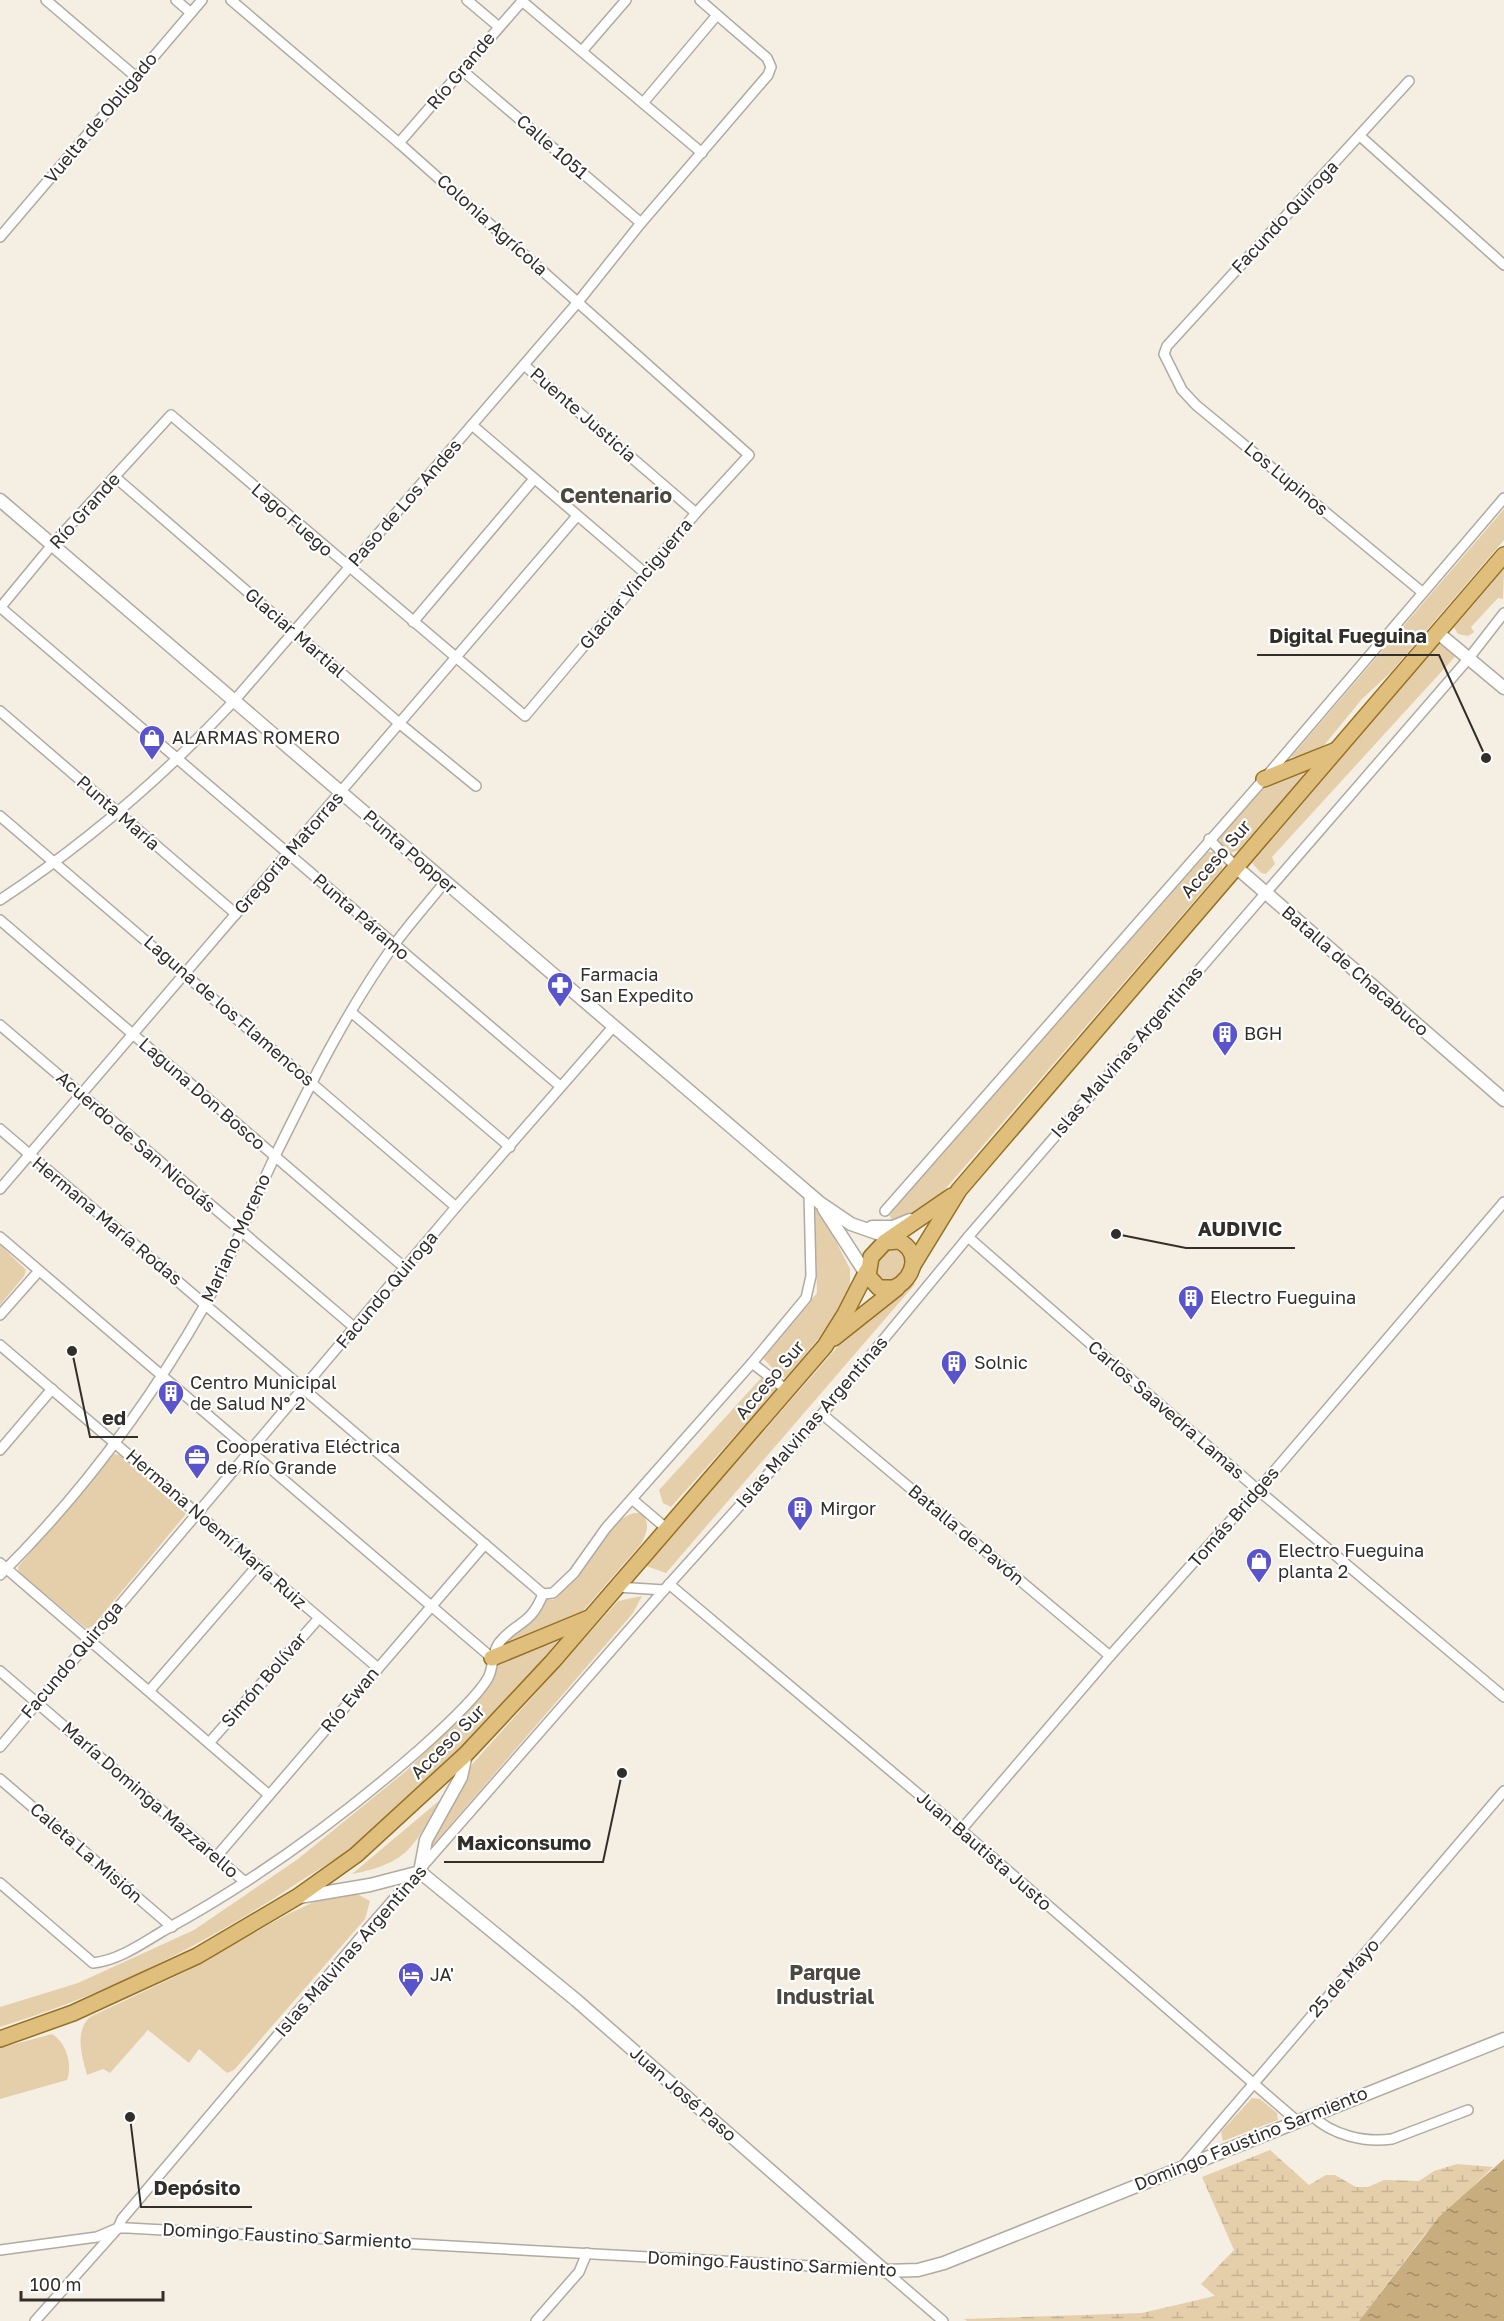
<svg xmlns="http://www.w3.org/2000/svg" width="1504" height="2321" font-family="'Golos Text',sans-serif">
	<defs>
		<pattern id="wetland-marsh" width="20" height="14" patternUnits="userSpaceOnUse" patternTransform="scale(1.5)"><rect width="20" height="14" fill="#e5cfab"/><path d="M1 5h8M5 5V1M11 12h8M15 12V8" fill="none" stroke="#c5b293"/></pattern>
		<pattern id="water-ripples" width="26" height="14" patternUnits="userSpaceOnUse" patternTransform="scale(1.5)"><rect width="26" height="14" fill="#c8ad7f"/><path d="M2 4q2-2 4 0t4 0M15 11q2-2 4 0t4 0" fill="none" stroke="#a38d68"/></pattern>
	</defs>
	<rect width="100%" height="100%" fill="#f4eee3"/>
	<g fill="#e5cfab">
		<path d="M1504,509V540L1390,673L1362,699L1316,755L1291,757Z"/>
		<path d="M1504,569L1503,599L1498,598L1471,627L1474,632L1468,636L1458,634L1454,627Z"/>
		<path d="M1441,641L1456,654L1453,659L1272,857L1275,864L1266,874L1261,873L1252,863Z"/>
		<path d="M1310,767L1239,850L1230,853L1221,845L1219,837L1268,781Z"/>
		<path d="M1208,852H1213L1222,862V869L934,1202L892,1225L890,1215L899,1203Z"/>
		<path d="M815,1207L824,1218L850,1269V1290L840,1313L786,1377L782,1378L762,1357L817,1293Z"/>
		<path d="M0,1245L26,1270L24,1276L0,1305Z"/>
		<path d="M898,1247L908,1260L900,1278L886,1283L876,1277L875,1262L887,1248Z"/>
		<path d="M916,1283L666,1573L646,1566L861,1320Z"/>
		<path d="M762,1377L776,1390L671,1507L663,1503L659,1490Z"/>
		<path d="M114,1454L120,1455L186,1514L93,1626L87,1629L19,1573L18,1567Z"/>
		<path d="M634,1513H641C651,1523 647,1532 641,1544L576,1619L501,1648C509,1629 532,1613 547,1599L553,1600C575,1576 605,1521 634,1513Z"/>
		<path d="M642,1596L633,1613L428,1851L434,1835L468,1769L618,1601Z"/>
		<path d="M566,1631C505,1706 439,1780 363,1840C344,1855 322,1867 302,1880C208,1943 108,1994 0,2027V2007L78,1983L194,1930L298,1859L406,1771L459,1719L497,1663Z"/>
		<path d="M440,1800C413,1848 408,1863 352,1874Z"/>
		<path d="M355,1893L370,1901L365,1919L234,2070L227,2073L199,2049L189,2063L148,2030L110,2073L103,2069L87,2075C82,2056 74,2032 90,2017L185,1972L286,1915L320,1899Z"/>
		<path d="M52,2034C66,2042 73,2065 67,2080L0,2099V2048Z"/>
		<path d="M1252,2098L1260,2099L1277,2113L1278,2120L1223,2141L1221,2132Z"/>
	</g>
	<path fill="url(#wetland-marsh)" d="M1270,2150L1309,2185L1326,2175H1335L1356,2187H1368L1384,2180L1419,2181L1434,2171L1457,2164L1493,2167L1425,2234L1359,2321H967L964,2319L1142,2313L1215,2296L1201,2284L1234,2250L1202,2177Z"/>
	<path fill="url(#water-ripples)" d="M1504,2159V2321H1359L1439,2217Z"/>
	<g fill="none" stroke-linecap="round" stroke-linejoin="round">
		<g stroke="#b0aaa0" stroke-width="12">
			<g id="minor">
				<path d="M46,0L136,77"/>
				<path d="M176,0L191,13"/>
				<path d="M467,0L499,27"/>
				<path d="M522,1L702,153"/>
				<path d="M582,51L626,0"/>
				<path d="M463,71L641,223"/>
				<path d="M1409,81L1167,346L1164,354L1182,390L1196,405L1422,592"/>
				<path d="M643,103L717,15"/>
				<path d="M1360,136L1504,265"/>
				<path d="M399,143L523,0"/>
				<path d="M0,237L202,0"/>
				<path d="M524,365L696,513"/>
				<path d="M472,425L646,574"/>
				<path d="M115,477L399,723L476,786"/>
				<path d="M0,607L560,1086"/>
				<path d="M0,608L52,545L171,415L525,716L696,513L749,455L399,143L231,0"/>
				<path d="M413,622L534,479"/>
				<path d="M0,711L236,914"/>
				<path d="M0,816L456,1207"/>
				<path d="M1209,839L1236,867"/>
				<path d="M0,900C88,842 163,777 234,701L578,302L641,223L768,75L771,67L767,58L700,0"/>
				<path d="M0,920L405,1268"/>
				<path d="M351,1012L510,1147"/>
				<path d="M0,1025L355,1328"/>
				<path d="M0,1129L543,1594"/>
				<path d="M0,1189L577,516"/>
				<path d="M885,1211L1264,779L1504,498"/>
				<path d="M0,1237L492,1658"/>
				<path d="M968,1237L1258,1490L1504,1697"/>
				<path d="M0,1315L38,1272"/>
				<path d="M0,1345L378,1668"/>
				<path d="M752,1363L788,1391"/>
				<path d="M822,1414L1110,1656"/>
				<path d="M0,1450L52,1389"/>
				<path d="M633,1500L667,1529"/>
				<path d="M0,1563L269,1795"/>
				<path d="M0,1575C80,1496 149,1403 205,1305C232,1257 252,1204 276,1154C311,1083 347,1010 394,945C410,923 428,903 445,882"/>
				<path d="M669,1584L961,1830L1297,2121"/>
				<path d="M617,1587L664,1590"/>
				<path d="M543,1594L553,1593L574,1573L606,1528L752,1363L806,1298L811,1276L809,1194"/>
				<path d="M0,1671L245,1882"/>
				<path d="M150,1690L258,1565"/>
				<path d="M209,1743L319,1618"/>
				<path d="M0,1747L456,1207L613,1027"/>
				<path d="M0,1779L172,1927"/>
				<path d="M961,1830L1110,1656L1258,1490L1504,1202"/>
				<path d="M217,1856L485,1544"/>
				<path d="M0,1883L93,1963C119,1960 141,1944 163,1931C255,1881 340,1819 419,1750C438,1733 476,1699 488,1678C494,1667 491,1654 499,1643C516,1621 530,1627 543,1594"/>
				<path d="M1311,2115C1332,2135 1364,2143 1392,2139L1468,2110"/>
				<path d="M1184,2165L1504,1791"/>
				<path d="M0,2250L97,2237L118,2228H128L865,2269L885,2271L943,2321"/>
				<path d="M35,2321L118,2228L122,2219L365,1932L664,1590L822,1414L968,1237L1469,658L1504,613"/>
				<path d="M536,2321L579,2272L587,2253"/>
			</g>
		</g>
		<g stroke="#b0aaa0" stroke-width="15">
			<g id="tertiary">
				<path d="M0,500L820,1203L851,1224L897,1240"/>
				<path d="M1437,632L1504,688"/>
				<path d="M1236,867L1504,1100"/>
				<path d="M824,1209L870,1280"/>
				<path d="M872,1227H893L910,1220"/>
				<path d="M420,1872L576,2000L885,2271L918,2270L944,2263L1504,2039"/>
				<path d="M420,1872L426,1840L461,1777L466,1754"/>
				<path d="M299,1897L370,1885L420,1872"/>
			</g>
		</g>
		<g stroke="#947126" stroke-width="18">
			<g id="primary">
				<path d="M1264,779L1334,751"/>
				<path d="M899,1241C922,1252 914,1279 894,1288H879L868,1276L871,1257L885,1242Z"/>
				<path d="M885,1242L952,1196"/>
				<path d="M913,1265L959,1190L1504,555"/>
				<path d="M834,1338L897,1288"/>
				<path d="M492,1658L589,1618"/>
				<path d="M0,2039L73,2013L197,1956L297,1897L356,1855L466,1754L553,1661L825,1346L845,1314L867,1271"/>
			</g>
		</g>
		<use href="#minor" stroke="#fff" stroke-width="9"/>
		<use href="#tertiary" stroke="#fff" stroke-width="12"/>
		<use href="#primary" stroke="#dfbf7b" stroke-width="15"/>
	</g>
	<defs>
		<g id="shop-pin" transform="scale(1.35)"><path d="M0 17L-7.5 6A9.5 9.5 0 1 1 7.5 6Z" fill="#5954cc" stroke="#fff"/><path d="M-5-2.5h2.3a2.7 3.5 0 0 1 5.4 0H5L5.5 6h-11ZM-1.5-2.5h3a1.5 2.3 0 0 0-3 0Z" fill="#fff"/></g>
		<g id="pharmacy-pin" transform="scale(1.35)"><path d="M0 17L-7.5 6A9.5 9.5 0 1 1 7.5 6Z" fill="#5954cc" stroke="#fff"/><path d="M-2-6h4v4h4v4h-4v4h-4v-4h-4v-4h4Z" fill="#fff"/></g>
		<g id="building-pin" transform="scale(1.35)"><path d="M0 17L-7.5 6A9.5 9.5 0 1 1 7.5 6Z" fill="#5954cc" stroke="#fff"/><path d="M-4-6H4V6H1V3H-1V6H-4ZM-2.5-4.3h1.7v1.8h-1.7ZM.8-4.3h1.7v1.8H.8ZM-2.5-1h1.7V.8h-1.7ZM.8-1h1.7V.8H.8Z" fill="#fff"/></g>
		<g id="office-pin" transform="scale(1.35)"><path d="M0 17L-7.5 6A9.5 9.5 0 1 1 7.5 6Z" fill="#5954cc" stroke="#fff"/><path d="M-6-3h4V-5.5h4V-3h4V5H-6ZM-1-4.5V-3h2v-1.5ZM-6 0V1H6V0Z" fill="#fff"/></g>
		<g id="hotel-pin" transform="scale(1.35)"><path d="M0 17L-7.5 6A9.5 9.5 0 1 1 7.5 6Z" fill="#5954cc" stroke="#fff"/><path d="M-6-4.5h1.5V1H6V5H4.5V3h-9V5H-6ZM-4 0a1.8 1.8 0 1 1 3.6 0ZM.5 0V-2.5h3Q6-2.5 6 0Z" fill="#fff"/></g>
	</defs>
	<g fill-rule="evenodd">
		<use href="#shop-pin" x="152" y="738"/>
		<use href="#pharmacy-pin" x="560" y="985"/>
		<use href="#building-pin" x="1225" y="1034"/>
		<use href="#building-pin" x="1191" y="1298"/>
		<use href="#building-pin" x="954" y="1363"/>
		<use href="#building-pin" x="171" y="1393"/>
		<use href="#office-pin" x="197" y="1457"/>
		<use href="#building-pin" x="800" y="1509"/>
		<use href="#shop-pin" x="1259" y="1561"/>
		<use href="#hotel-pin" x="411" y="1975"/>
	</g>
	<g text-anchor="middle" stroke-width="4.5" stroke-linejoin="round" paint-order="stroke">
		<g font-size="18" fill="#322f2b" stroke="#fff">
			<text transform="translate(461 71) rotate(-50)" y="6">Río Grande</text>
			<text transform="translate(101 118) rotate(-50)" y="6">Vuelta de Obligado</text>
			<text transform="translate(552 147) rotate(41)" y="6">Calle 1051</text>
			<text transform="translate(1285 217) rotate(-47)" y="6">Facundo Quiroga</text>
			<text transform="translate(492 225) rotate(42)" y="6">Colonia Agrícola</text>
			<text transform="translate(583 415) rotate(41)" y="6">Puente Justicia</text>
			<text transform="translate(1286 479) rotate(40)" y="6">Los Lupinos</text>
			<text transform="translate(405 503) rotate(-49)" y="6">Paso de Los Andes</text>
			<text transform="translate(85 511) rotate(-48)" y="6">Río Grande</text>
			<text transform="translate(292 520) rotate(41)" y="6">Lago Fuego</text>
			<text transform="translate(636 584) rotate(-50)" y="6">Glaciar Vinciguerra</text>
			<text transform="translate(295 633) rotate(41)" y="6">Glaciar Martial</text>
			<text transform="translate(118 813) rotate(41)" y="6">Punta María</text>
			<text transform="translate(410 852) rotate(41)" y="6">Punta Popper</text>
			<text transform="translate(289 853) rotate(-49)" y="6">Gregoria Matorras</text>
			<text transform="translate(1216 859) rotate(-49)" y="6">Acceso Sur</text>
			<text transform="translate(361 917) rotate(41)" y="6">Punta Páramo</text>
			<text transform="translate(1355 971) rotate(41)" y="6">Batalla de Chacabuco</text>
			<text transform="translate(229 1011) rotate(41)" y="6">Laguna de los Flamencos</text>
			<text transform="translate(1127 1052) rotate(-49)" y="6">Islas Malvinas Argentinas</text>
			<text transform="translate(202 1094) rotate(41)" y="6">Laguna Don Bosco</text>
			<text transform="translate(136 1142) rotate(41)" y="6">Acuerdo de San Nicolás</text>
			<text transform="translate(107 1221) rotate(40)" y="6">Hermana María Rodas</text>
			<text transform="translate(236 1238) rotate(-65)" y="6">Mariano Moreno</text>
			<text transform="translate(387 1290) rotate(-50)" y="6">Facundo Quiroga</text>
			<text transform="translate(770 1380) rotate(-50)" y="6">Acceso Sur</text>
			<text transform="translate(1166 1410) rotate(41)" y="6">Carlos Saavedra Lamas</text>
			<text transform="translate(812 1422) rotate(-49)" y="6">Islas Malvinas Argentinas</text>
			<text transform="translate(1234 1517) rotate(-49)" y="6">Tomás Bridges</text>
			<text transform="translate(216 1529) rotate(41)" y="6">Hermana Noemí María Ruiz</text>
			<text transform="translate(966 1535) rotate(40)" y="6">Batalla de Pavón</text>
			<text transform="translate(72 1660) rotate(-50)" y="6">Facundo Quiroga</text>
			<text transform="translate(264 1680) rotate(-49)" y="6">Simón Bolívar</text>
			<text transform="translate(350 1700) rotate(-50)" y="6">Río Ewan</text>
			<text transform="translate(448 1742) rotate(-45)" y="6">Acceso Sur</text>
			<text transform="translate(150 1800) rotate(41)" y="6">María Dominga Mazzarello</text>
			<text transform="translate(984 1851) rotate(41)" y="6">Juan Bautista Justo</text>
			<text transform="translate(86 1853) rotate(41)" y="6">Caleta La Misión</text>
			<text transform="translate(351 1951) rotate(-49)" y="6">Islas Malvinas Argentinas</text>
			<text transform="translate(1344 1978) rotate(-49)" y="6">25 de Mayo</text>
			<text transform="translate(683 2094) rotate(41)" y="6">Juan José Paso</text>
			<text transform="translate(1251 2139) rotate(-22)" y="6">Domingo Faustino Sarmiento</text>
			<text transform="translate(287 2236) rotate(3)" y="6">Domingo Faustino Sarmiento</text>
			<text transform="translate(772 2264) rotate(3)" y="6">Domingo Faustino Sarmiento</text>
		</g>
		<g font-size="18" fill="#322f2b" stroke="#fff" text-anchor="start">
			<text x="172" y="744">ALARMAS ROMERO</text>
			<text x="580" y="981">Farmacia<tspan x="580" dy="21">San Expedito</tspan></text>
			<text x="1244" y="1040">BGH</text>
			<text x="1210" y="1304">Electro Fueguina</text>
			<text x="974" y="1369">Solnic</text>
			<text x="190" y="1389">Centro Municipal<tspan x="190" dy="21">de Salud N° 2</tspan></text>
			<text x="216" y="1453">Cooperativa Eléctrica<tspan x="216" dy="21">de Río Grande</tspan></text>
			<text x="820" y="1515">Mirgor</text>
			<text x="1278" y="1557">Electro Fueguina<tspan x="1278" dy="21">planta 2</tspan></text>
			<text x="430" y="1981">JA'</text>
		</g>
		<g font-size="21" font-weight="bold" fill="#4c473f" stroke="#fff">
			<text x="616" y="503">Centenario</text>
			<text x="825" y="1980">Parque<tspan x="825" dy="24">Industrial</tspan></text>
		</g>
	</g>
	<path fill="none" stroke="#322f2b" stroke-width="2" d="M1486 758L1439 655H1257M1116 1234L1186 1248H1295M72 1351L90 1437H138M622 1773L603 1862H444M130 2117L141 2207H252"/>
	<g fill="#322f2b" stroke="#fff" stroke-width="2">
		<circle cx="1486" cy="758" r="6"/>
		<circle cx="1116" cy="1234" r="6"/>
		<circle cx="72" cy="1351" r="6"/>
		<circle cx="622" cy="1773" r="6"/>
		<circle cx="130" cy="2117" r="6"/>
	</g>
	<g font-size="20" text-anchor="middle" font-weight="bold" fill="#322f2b" stroke="#fff" stroke-width="4.5" stroke-linejoin="round" paint-order="stroke">
		<text x="1348" y="643">Digital Fueguina</text>
		<text x="1240" y="1236">AUDIVIC</text>
		<text x="114" y="1425">ed</text>
		<text x="524" y="1850">Maxiconsumo</text>
		<text x="197" y="2195">Depósito</text>
	</g>
	<path d="M21 2291v9h142v-9" fill="none" stroke="#322f2b" stroke-width="3"/>
	<text x="30" y="2291" font-size="18" fill="#322f2b" stroke="#ffffff" stroke-width="4.5" paint-order="stroke">100 m</text>
</svg>
